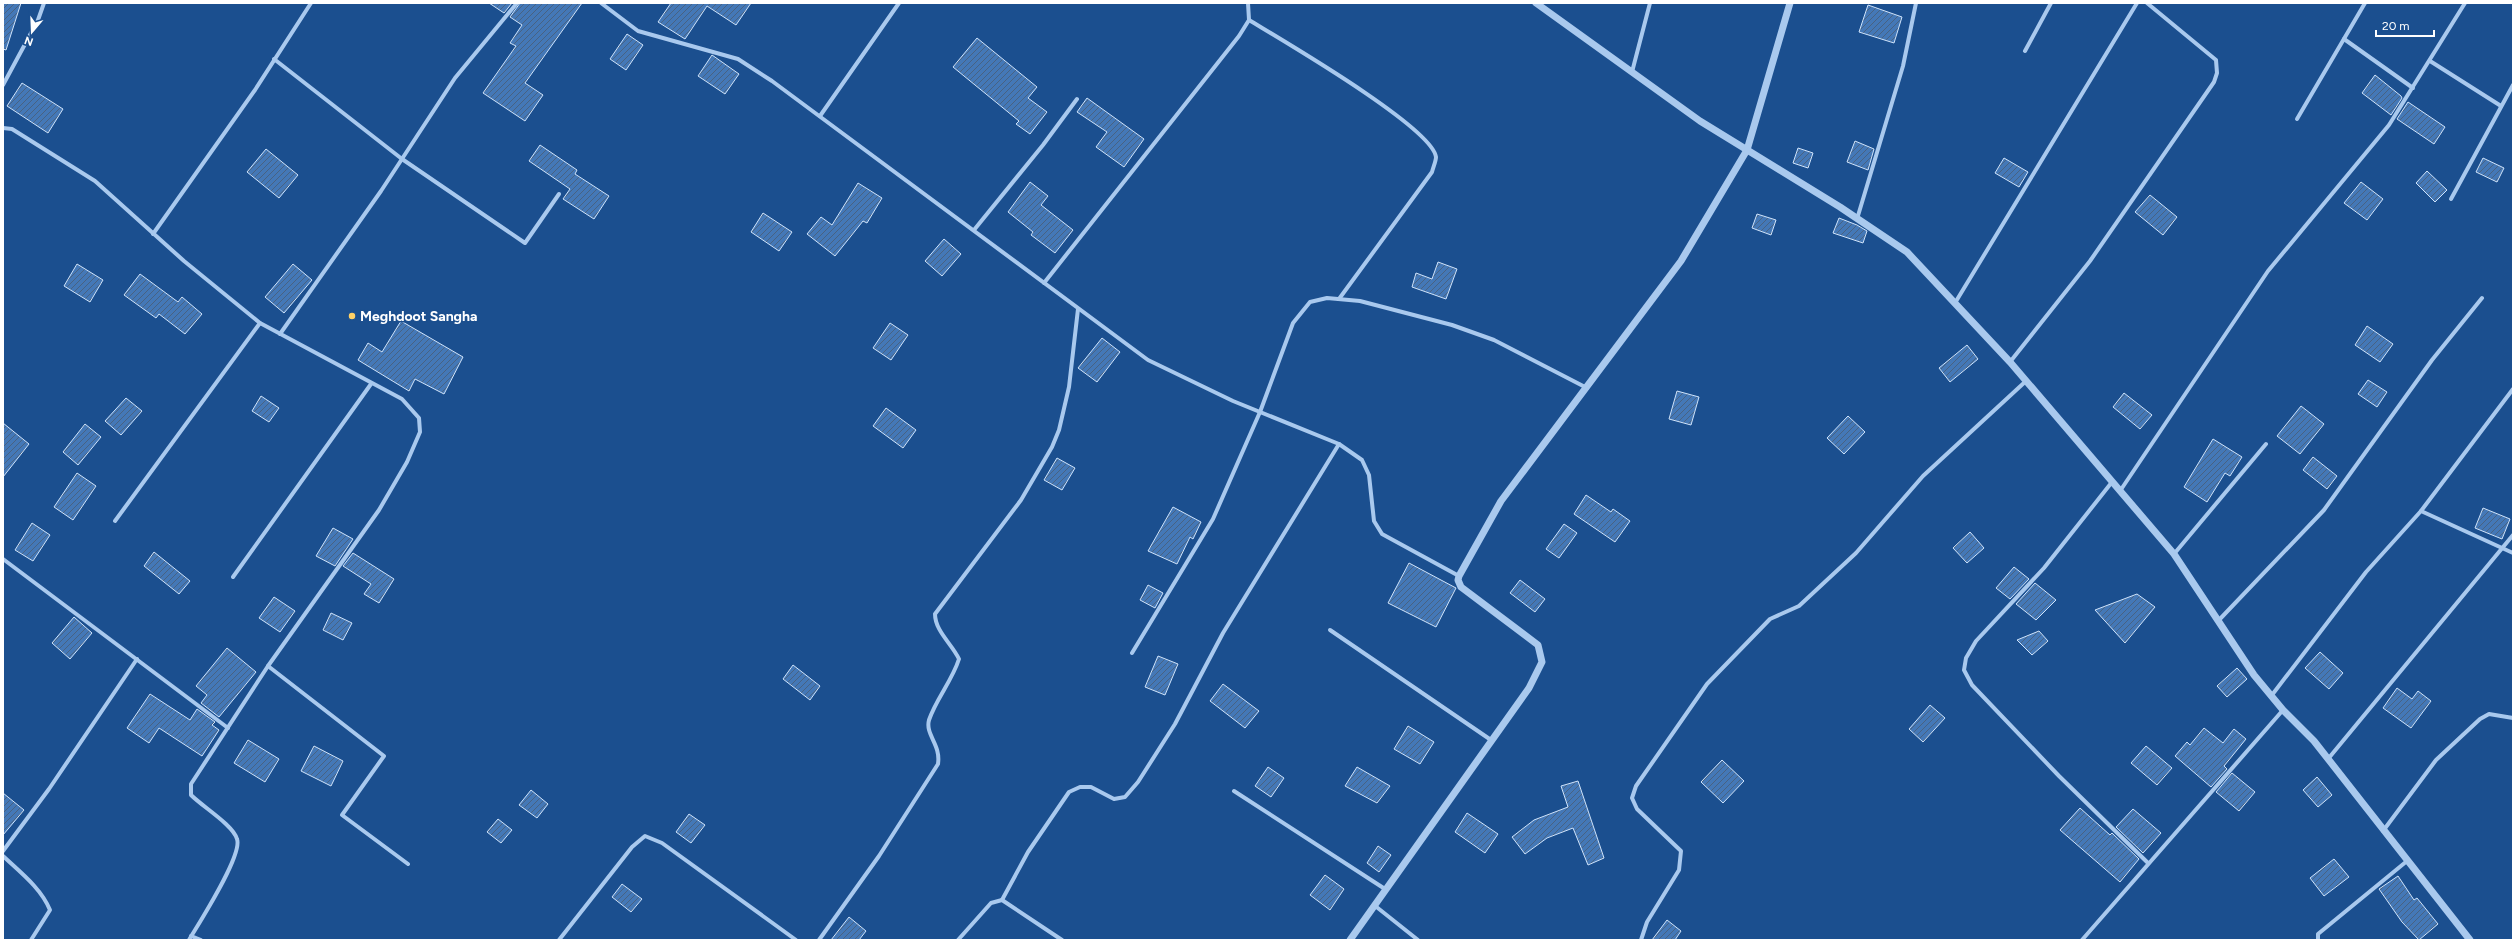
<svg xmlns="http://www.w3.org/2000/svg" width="2516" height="943" font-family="Figtree,sans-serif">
	<defs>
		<pattern id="building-hatch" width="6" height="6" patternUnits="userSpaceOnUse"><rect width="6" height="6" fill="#4478b7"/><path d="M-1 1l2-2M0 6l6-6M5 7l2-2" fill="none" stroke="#486282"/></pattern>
	</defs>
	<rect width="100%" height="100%" fill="#1b4f8f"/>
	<g fill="url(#building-hatch)" stroke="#cfe3fa">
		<path d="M3,3H21L6,50L3,49Z"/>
		<path d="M489,3H512L504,13Z"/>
		<path d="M520,3H582L525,83L543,95L525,121L483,93L516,46L510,43L522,25L510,17Z"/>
		<path d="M671,3H751L736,25L707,6L685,39L658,22Z"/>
		<path d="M1868,5L1902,17L1894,43L1859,32Z"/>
		<path d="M627,34L643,45L626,70L610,59Z"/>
		<path d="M977,38L1037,87L1028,98L1047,112L1030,134L1016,124L1019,121L953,67Z"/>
		<path d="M712,55L739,74L725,94L698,76Z"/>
		<path d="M2375,75L2401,96L2402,98L2391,115L2362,93Z"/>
		<path d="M22,83L63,109L48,133L7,106Z"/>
		<path d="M1087,98L1144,139L1124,167L1096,147L1107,132L1077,112Z"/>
		<path d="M2408,102L2445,127L2434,144L2397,119Z"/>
		<path d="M1855,141L1874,149L1868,170L1847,162Z"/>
		<path d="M540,145L577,170L575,174L609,196L594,219L563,199L570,189L529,161Z"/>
		<path d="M1798,148L1813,153L1808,168L1793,163Z"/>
		<path d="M266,149L298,175L279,198L247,172Z"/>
		<path d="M2004,158L2028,172L2019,187L1995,173Z"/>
		<path d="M2483,158L2504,168L2497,182L2476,172Z"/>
		<path d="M2427,171L2447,190L2435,202L2416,183Z"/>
		<path d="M1030,182L1048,196L1041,205L1073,230L1055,253L1031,235L1033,232L1008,212Z"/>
		<path d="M2361,182L2383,199L2367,220L2344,203Z"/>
		<path d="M858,183L882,198L867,223L863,221L835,256L807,234L821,217L832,225Z"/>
		<path d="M2150,195L2177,217L2163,235L2135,212Z"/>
		<path d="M763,213L792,232L779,251L751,232Z"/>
		<path d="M1757,214L1776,220L1771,235L1752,228Z"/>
		<path d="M1839,218L1857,225L1867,231L1863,243L1833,233Z"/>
		<path d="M944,239L961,254L942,276L925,261Z"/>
		<path d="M1438,262L1457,269L1446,299L1412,287L1416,273L1432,279Z"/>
		<path d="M77,264L103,280L90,302L64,286Z"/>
		<path d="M293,264L312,280L284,313L265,297Z"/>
		<path d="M140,274L178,302L182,297L202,314L185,334L159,314L156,318L124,295Z"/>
		<path d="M401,321L463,357L444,394L415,379L409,391L358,360L368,343L382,352Z"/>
		<path d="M890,323L908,335L891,360L873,348Z"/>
		<path d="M2367,326L2393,344L2380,362L2355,345Z"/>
		<path d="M1102,338L1120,352L1097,382L1078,368Z"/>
		<path d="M1967,345L1978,359L1950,382L1939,368Z"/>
		<path d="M2368,380L2387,392L2377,407L2358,394Z"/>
		<path d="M1677,391L1699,397L1691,425L1669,419Z"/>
		<path d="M2124,393L2152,415L2140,429L2113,407Z"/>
		<path d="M261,396L279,408L269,422L252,411Z"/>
		<path d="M126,398L142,411L121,435L105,421Z"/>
		<path d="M2301,406L2324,424L2300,454L2277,436Z"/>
		<path d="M886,408L916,430L903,448L873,426Z"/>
		<path d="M1848,416L1865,432L1844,454L1827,438Z"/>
		<path d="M3,423L29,444L3,477Z"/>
		<path d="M85,424L101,437L78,465L63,452Z"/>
		<path d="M2213,439L2242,457L2230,476L2225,473L2207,502L2184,487Z"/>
		<path d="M2313,457L2337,476L2327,489L2303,470Z"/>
		<path d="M1057,458L1075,468L1062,490L1044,480Z"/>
		<path d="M77,473L96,486L73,520L54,507Z"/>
		<path d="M1586,495L1611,512L1613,509L1630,521L1615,542L1574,514Z"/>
		<path d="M1173,507L1201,522L1193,539L1190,537L1177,564L1148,551Z"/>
		<path d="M2483,508L2510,519L2502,539L2475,528Z"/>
		<path d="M32,523L50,535L33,561L15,550Z"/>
		<path d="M1564,524L1577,533L1559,558L1546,549Z"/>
		<path d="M333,528L353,539L335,566L316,556Z"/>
		<path d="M1970,532L1984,548L1967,563L1953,548Z"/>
		<path d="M154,552L190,581L179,594L144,566Z"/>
		<path d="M353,553L394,579L379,603L364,594L371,584L343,566Z"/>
		<path d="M1409,563L1456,588L1436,627L1388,603Z"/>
		<path d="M2014,567L2029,579L2010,599L1996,588Z"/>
		<path d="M1520,580L1545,599L1535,612L1510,593Z"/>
		<path d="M2035,583L2056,600L2036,620L2016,604Z"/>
		<path d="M1148,585L1163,593L1155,608L1140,600Z"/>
		<path d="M2137,594L2155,607L2125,643L2095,610Z"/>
		<path d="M274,597L295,611L280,632L259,618Z"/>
		<path d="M331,613L352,623L343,640L323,630Z"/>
		<path d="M74,617L92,633L70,659L52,643Z"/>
		<path d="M2039,631L2048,641L2032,655L2017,640Z"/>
		<path d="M227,648L256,672L219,717L201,703L207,695L196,686Z"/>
		<path d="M2320,652L2343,673L2329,689L2305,668Z"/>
		<path d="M1158,656L1178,664L1165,695L1145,687Z"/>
		<path d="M793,665L820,686L810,700L783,679Z"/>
		<path d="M2237,668L2247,679L2227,697L2217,686Z"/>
		<path d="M1223,684L1259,711L1245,728L1210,701Z"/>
		<path d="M2397,688L2412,699L2418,691L2431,701L2411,728L2383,708Z"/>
		<path d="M150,694L190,720L197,709L215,722L212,725L219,730L202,756L159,728L149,743L127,728Z"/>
		<path d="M1930,705L1945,718L1923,742L1909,729Z"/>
		<path d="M1408,726L1434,742L1420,764L1394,749Z"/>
		<path d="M2204,728L2223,743L2234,729L2246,739L2224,766L2227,769L2211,787L2175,756L2187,742L2190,745Z"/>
		<path d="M248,740L279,759L265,782L234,763Z"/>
		<path d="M314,746L343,761L331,786L301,771Z"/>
		<path d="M2146,746L2172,768L2157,785L2131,763Z"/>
		<path d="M1722,760L1744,781L1723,803L1701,782Z"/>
		<path d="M1268,767L1284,778L1271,797L1255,786Z"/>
		<path d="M1357,767L1390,786L1377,803L1345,786Z"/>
		<path d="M2232,773L2255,792L2239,811L2216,792Z"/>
		<path d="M2317,777L2332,795L2318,807L2303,790Z"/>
		<path d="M1578,781L1604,858L1588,865L1573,828L1547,838L1525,854L1512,837L1534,820L1568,807L1561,786Z"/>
		<path d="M531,790L548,804L537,818L519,805Z"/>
		<path d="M3,793L24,810L3,835Z"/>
		<path d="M2080,808L2110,835L2112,833L2139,859L2120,882L2060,830Z"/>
		<path d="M2133,809L2161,833L2143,853L2116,827Z"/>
		<path d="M1467,813L1498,834L1485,853L1455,832Z"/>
		<path d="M689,814L705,825L691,843L676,832Z"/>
		<path d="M498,819L512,830L501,843L487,832Z"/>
		<path d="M1378,846L1391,855L1379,872L1367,863Z"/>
		<path d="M2334,859L2349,877L2324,896L2310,878Z"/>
		<path d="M1325,875L1344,889L1330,910L1310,895Z"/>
		<path d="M2398,876L2414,900L2417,898L2438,924L2419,940L2402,922L2379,889Z"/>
		<path d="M622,884L642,899L631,912L612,897Z"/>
		<path d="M849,917L866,931L859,940H831Z"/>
		<path d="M1667,920L1681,931L1675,940H1652Z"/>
	</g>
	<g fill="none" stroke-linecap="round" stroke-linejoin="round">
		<g stroke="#a9c9ee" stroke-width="4">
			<path d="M601,3L638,31L738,59L772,81L1148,360L1233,401L1339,444L1362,460L1369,475L1374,521L1382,534L1459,576"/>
			<path d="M1249,20C1280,39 1432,127 1436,157C1436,161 1433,168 1432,172L1339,299"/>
			<path d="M2344,39L2413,88"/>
			<path d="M2025,51L2051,3"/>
			<path d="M274,59L402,159L525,243L559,194"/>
			<path d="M2430,61L2501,106"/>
			<path d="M1632,72L1650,3"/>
			<path d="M3,85L38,20L44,3"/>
			<path d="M820,116L899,3"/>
			<path d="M2297,119L2365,3"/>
			<path d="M3,128L12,129L95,181L184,261L260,323L402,399L419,418L420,432L407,462L379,510L268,666L191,784V795C203,807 233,825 237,839C243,855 199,923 189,940"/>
			<path d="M2451,199L2513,85"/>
			<path d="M1857,219L1903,66L1916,3"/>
			<path d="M974,230L1043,145L1077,99"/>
			<path d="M153,234L255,90L311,3"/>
			<path d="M1044,283L1239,36L1249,20L1248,3"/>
			<path d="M1955,303L2137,3"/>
			<path d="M280,334L381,191L455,78L517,3"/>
			<path d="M2010,362L2090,261L2214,82L2217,73L2216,60L2147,3"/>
			<path d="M2112,482L2044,568L1976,641L1966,658L1964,670L1972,685L2059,776L2148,863"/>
			<path d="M2120,491L2268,271L2389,125L2465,3"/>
			<path d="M2421,511L2513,553"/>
			<path d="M115,521L260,323"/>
			<path d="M2174,554L2266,444"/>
			<path d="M3,559L228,728"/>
			<path d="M233,577L371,384"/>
			<path d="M2219,620L2324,510L2432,360L2482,298"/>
			<path d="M1330,630L1491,740"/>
			<path d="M1132,653L1213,519L1260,412L1293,323L1310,302L1327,298L1360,301L1452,325L1494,340L1587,388"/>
			<path d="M268,666L384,756L342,815L408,864"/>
			<path d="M2272,695L2366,572L2421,511L2513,389"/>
			<path d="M2328,759L2513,535"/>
			<path d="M1234,791L1385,889"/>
			<path d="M2383,831L2436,760L2480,719L2489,714L2513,718"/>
			<path d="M3,851L49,789L137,659"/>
			<path d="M3,856C20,872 41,888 50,910L31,940"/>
			<path d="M1002,900L1028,852L1069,792L1080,787H1091L1114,799L1125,797L1138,782L1175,724L1223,633L1339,444"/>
			<path d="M1374,905L1418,940"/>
			<path d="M191,936L201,940"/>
			<path d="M559,940L632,847L645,836L662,843L796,940"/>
			<path d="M819,940L879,856L938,764C941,744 925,735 929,720C936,699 952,681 959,659C952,644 935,631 935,614L1021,500L1052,447L1059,430L1069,387L1078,309"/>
			<path d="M958,940L991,903L1002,900L1062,940"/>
			<path d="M1641,940L1647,922L1679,870L1681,851L1637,809L1632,798L1636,786L1707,684L1770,619L1799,606L1856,553L1923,476L2026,381"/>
			<path d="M2082,940L2283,710"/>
			<path d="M2318,940V934L2407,861"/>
		</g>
		<g stroke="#a9c9ee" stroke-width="7">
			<path d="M1536,3L1700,121L1840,207L1907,252L2010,362L2174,554L2254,675L2283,710L2314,741L2470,940"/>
			<path d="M1350,940L1529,688L1542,662L1538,645L1461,587L1458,580L1459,576L1501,501L1681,261L1747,150L1790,3"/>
		</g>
	</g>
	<circle fill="#ffd166" stroke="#1b4f8f" stroke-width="1.5" cx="352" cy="316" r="4"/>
	<g text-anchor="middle" stroke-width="3" stroke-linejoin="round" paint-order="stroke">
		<g font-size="14" font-weight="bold" fill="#fff" stroke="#1b4f8f" text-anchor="start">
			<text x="360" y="321">Meghdoot Sangha</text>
		</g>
	</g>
	<rect width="2516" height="943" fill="none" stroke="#ffffff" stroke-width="8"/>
	<g transform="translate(32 32) rotate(199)" stroke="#1b4f8f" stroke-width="3" paint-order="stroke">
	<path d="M0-3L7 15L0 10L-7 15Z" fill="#ffffff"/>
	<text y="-6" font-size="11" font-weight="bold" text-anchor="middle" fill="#ffffff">N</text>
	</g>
	<path d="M2376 30v6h58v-6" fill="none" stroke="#ffffff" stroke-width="2"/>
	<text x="2382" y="30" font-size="12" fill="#ffffff" stroke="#1b4f8f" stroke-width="3" paint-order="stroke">20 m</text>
</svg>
